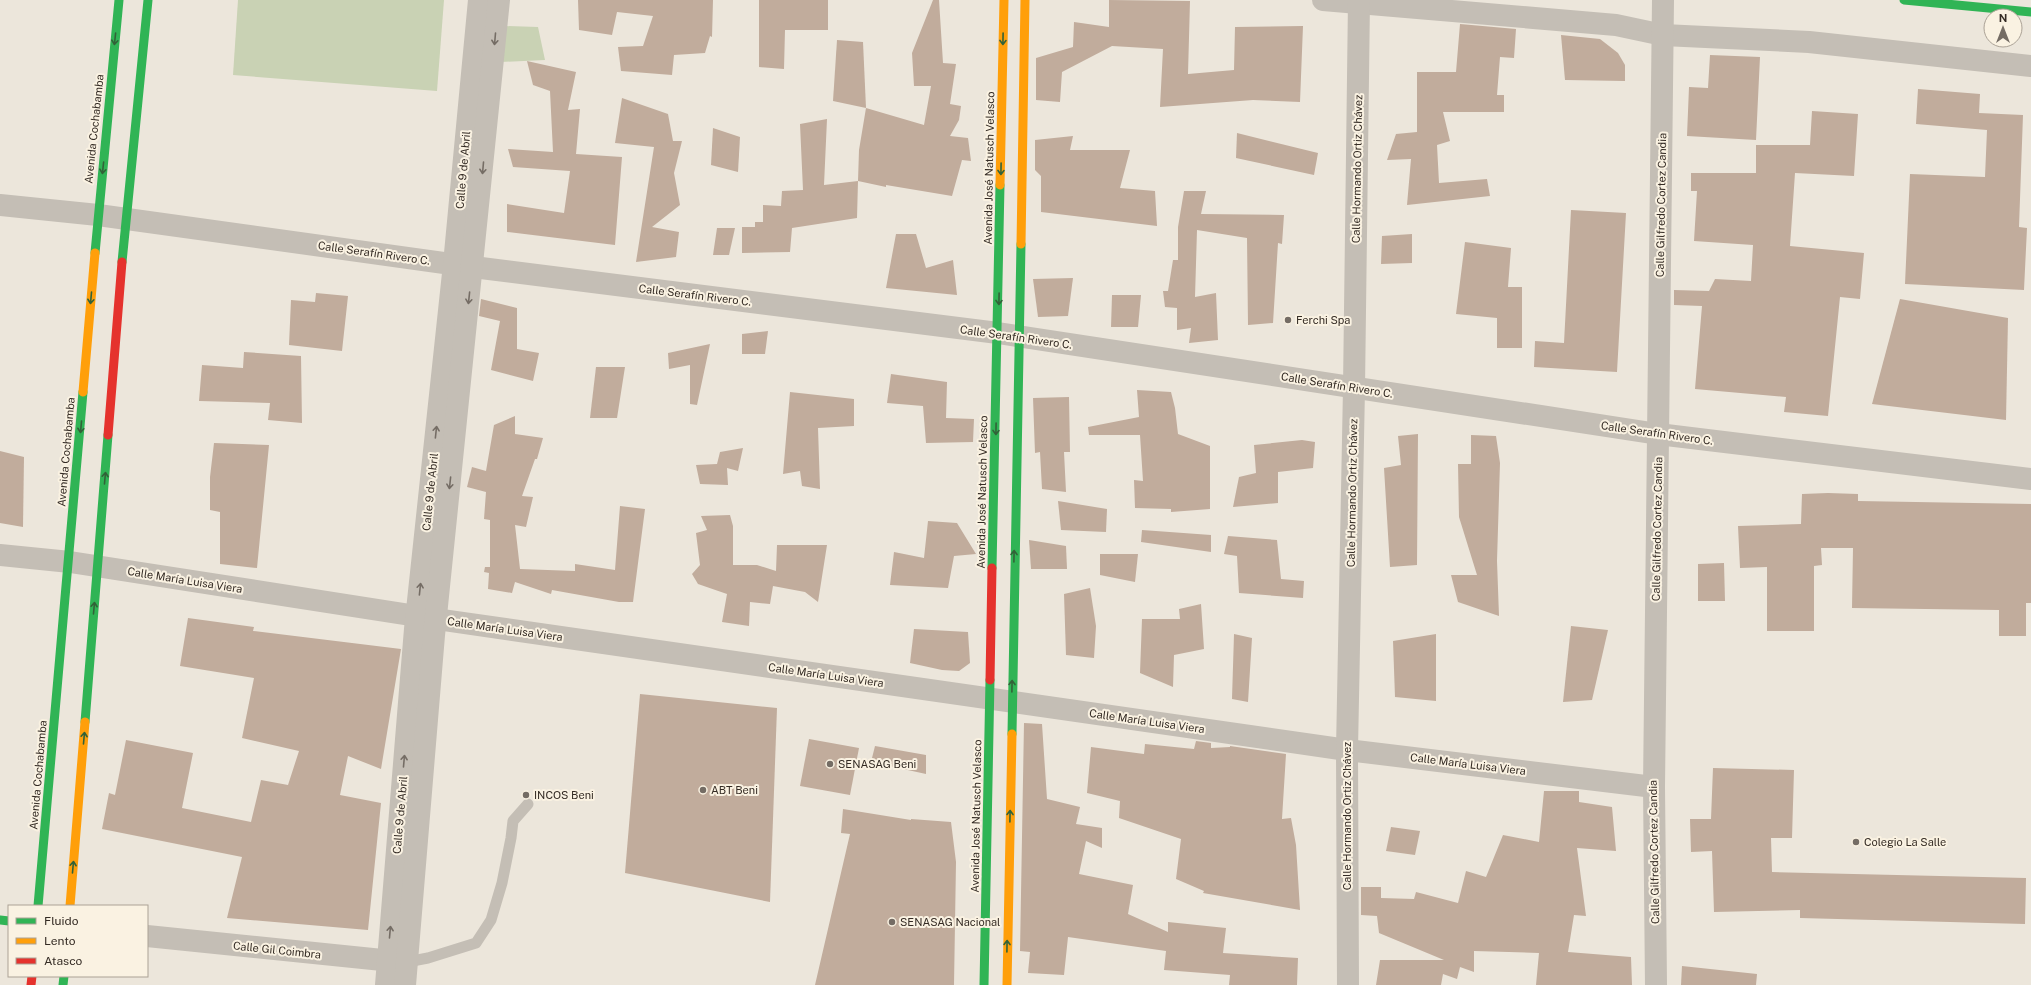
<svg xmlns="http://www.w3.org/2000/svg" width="2031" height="985" font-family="'Public Sans',sans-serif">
	<rect width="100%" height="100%" fill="#ece6db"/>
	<g fill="#c9d2b4">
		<path d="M238,0H444L437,91L233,75Z"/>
		<path d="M504,26L538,27L545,60L501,62Z"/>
	</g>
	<g fill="#c1ac9c">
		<path d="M578,0H713L712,37L710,36L705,53L674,55L672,75L621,71L618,47L643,46L653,16L617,12L612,35L579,30Z"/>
		<path d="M759,0H828V30H785L784,69L759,67Z"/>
		<path d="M933,0H939L943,63L956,64L950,104L961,106L959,120L950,136L968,138L971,161L962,160L952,196L886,185V187L858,181L859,150L866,108L924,125L931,86H914L912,53Z"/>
		<path d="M1109,0L1190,1L1188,74L1234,70L1235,27L1303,26L1300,102L1253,100L1160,107L1163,49L1112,46L1062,72L1060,102L1036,100V58L1073,47L1074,22L1109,27Z"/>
		<path d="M1460,24L1516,29L1514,58L1500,57L1497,95H1504V112H1443L1450,141L1437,145L1439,183L1487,179L1490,196L1407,205L1411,159L1387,160L1396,134L1417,132V72H1456Z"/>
		<path d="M1561,35L1600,39L1618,53L1625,65V81L1565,80Z"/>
		<path d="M837,40L863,42L866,108L833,101Z"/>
		<path d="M1710,55L1760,57L1756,140L1687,136L1689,87L1708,88Z"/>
		<path d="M527,61L576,72L568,110L580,109L576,154L622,157L615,245L507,232V204L564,213L570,171L513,167L508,149L553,152L550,91L533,85Z"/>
		<path d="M1918,89L1980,94L1979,113L2023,115L2019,227L2027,228L2024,290L1905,284L1910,174L1985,177L1987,130L1916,124Z"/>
		<path d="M622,98L668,114L673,141H682L674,173L680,205L652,227L679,232L676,257L636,262L654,147L615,143Z"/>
		<path d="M1812,111L1858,114L1854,176L1795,173L1790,246L1864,253L1860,299L1840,297L1828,416L1784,412L1786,397L1695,389L1702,306L1674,305V290L1709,291L1715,279L1751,281L1753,245L1694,241L1697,191H1691V173H1756V145H1810Z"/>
		<path d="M827,119L824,185L858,181L857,218L792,228L790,252L742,253V227H755V222H763V205L781,206L782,191L803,190L800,124Z"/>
		<path d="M713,128L740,137L738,172L711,165Z"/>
		<path d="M1237,133L1318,153L1314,175L1236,158Z"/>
		<path d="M1073,136L1070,150H1130L1120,188L1155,191L1157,226L1041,212V176L1035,170V140Z"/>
		<path d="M1184,191H1206L1201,214L1284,215L1282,244L1278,243L1273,323L1248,325L1247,238L1197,230L1195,297L1216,293L1218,340L1189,343L1191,328L1177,330V308L1165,307L1163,291H1168L1173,260H1178V227Z"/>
		<path d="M1571,210L1626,213L1617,372L1534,367L1535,341L1564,343Z"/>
		<path d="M717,228H735L729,255H713Z"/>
		<path d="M896,234H916L926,268L953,260L957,295L886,288Z"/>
		<path d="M1412,234V263L1381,264L1382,236Z"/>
		<path d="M1465,242L1511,248L1508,287H1522V348H1497V318L1456,314Z"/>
		<path d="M1073,278L1068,316L1038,317L1033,279Z"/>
		<path d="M316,293L348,296L342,351L289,345L291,300L315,302Z"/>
		<path d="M1112,295H1141L1138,327H1111Z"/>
		<path d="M481,299L517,308V349L539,353L533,381L491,370L500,321L479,316Z"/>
		<path d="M1900,299L2008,318L2006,420L1872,404Z"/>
		<path d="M768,331L765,354H742V334Z"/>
		<path d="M710,344L697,405L690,404V365L669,369L668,353Z"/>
		<path d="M244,352L301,356L302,423L268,420L270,403L199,401L202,365L243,368Z"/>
		<path d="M596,367H625L617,418H590Z"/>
		<path d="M891,374L947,382L946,418L974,419L973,442L926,443L923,406L887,403Z"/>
		<path d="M1137,390L1171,392L1175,408L1178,434L1210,446V509L1171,512V509L1135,508L1134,480L1143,481L1140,435H1089L1088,427L1139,417Z"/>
		<path d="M790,392L854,399V426L818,428L820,489L802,486L800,471L783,474Z"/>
		<path d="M1069,397L1070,452H1064L1066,492L1042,489L1040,452L1035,453L1033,398Z"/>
		<path d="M515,416V434L543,438L537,459H535L522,496L533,497L526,527L515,525L520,569L575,571V564L615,570L620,506L645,509L633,602H619L552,590L551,594L515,582L512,593L488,589L489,573L484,572L485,567H490V520L484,519L486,492L467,487L472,467L486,471L494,425Z"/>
		<path d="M1418,434L1417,565L1390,567L1384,468L1401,465L1398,436Z"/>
		<path d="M1471,435L1496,436L1500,463L1497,561L1499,616L1458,602L1451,575H1477L1459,517L1458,464H1471Z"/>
		<path d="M1302,440L1315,442L1313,468L1278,472V503L1233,507L1239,477L1256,473L1254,445Z"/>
		<path d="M214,443L269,445L257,568L220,564V512L210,510V477Z"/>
		<path d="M743,448L738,471L727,468L728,485L700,484L696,465L717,464L720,452Z"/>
		<path d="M0,451L24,457L23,527L0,523Z"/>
		<path d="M1828,493L1858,494V501L2031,504V603H2026V636H1999V610L1852,608L1853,548H1821L1822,565L1814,566V631H1767V567L1740,568L1738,526L1801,524L1802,494Z"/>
		<path d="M1058,501L1107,509L1106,532L1061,530Z"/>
		<path d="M730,515L733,526V565H757L776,571L777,545H827L818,602L805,592L773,586L770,604L750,602L749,626L722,622L727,594L698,584L692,574L700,565L696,533L707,530L701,516Z"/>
		<path d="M928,521L957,523L976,554L954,556L948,588L890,585L894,552L924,558Z"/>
		<path d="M1142,530L1211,535V552L1141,542Z"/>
		<path d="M1228,536L1277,540L1281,579L1304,581L1303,598L1239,593L1237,556L1224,554Z"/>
		<path d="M1029,540L1066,546L1067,569H1031Z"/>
		<path d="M1100,554H1138L1135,582L1100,575Z"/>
		<path d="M1724,563L1725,601H1698V564Z"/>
		<path d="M1090,588L1096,626L1094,658L1066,655L1064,594Z"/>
		<path d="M1201,604L1204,649L1174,655L1173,687L1140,673L1142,619H1180L1179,609Z"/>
		<path d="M188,618L254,627L253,631L401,649L381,769L348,756L340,795L381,803L368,930L227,918L242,857L102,829L109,793L115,795L126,740L193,753L182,808L251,822L261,780L288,785L299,751L242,738L254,678L180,666Z"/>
		<path d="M1571,626L1608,630L1592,700L1563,702Z"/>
		<path d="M914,629L968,632L970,663L959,671L942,670L910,663Z"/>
		<path d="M1234,634L1252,638L1248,702L1232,699Z"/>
		<path d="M1436,634V701L1395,697L1393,641Z"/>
		<path d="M640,694L777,708L770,902L625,873Z"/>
		<path d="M1024,723L1042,724L1047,799L1080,807L1076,824L1102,828V848L1086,841L1079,874L1133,885L1128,914L1168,932V922L1226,928L1223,953L1298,958L1297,985H1229L1230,975L1164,970L1166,951L1068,937L1064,975L1028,973L1030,952L1020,951Z"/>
		<path d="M809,739L859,748L850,795L800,786Z"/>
		<path d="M1196,741L1211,743V748L1230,747V746L1286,754L1282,819L1291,818L1296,845L1300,910L1203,893L1204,891L1176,879L1181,839L1119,818L1120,801L1087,793L1091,747L1144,754L1145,744L1194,749Z"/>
		<path d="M875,746L926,755V774L871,762Z"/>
		<path d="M1713,768L1794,770L1792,838H1771L1772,872L2026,878L2025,924L1800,918V910L1714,912L1712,851L1691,852L1690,819H1711Z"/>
		<path d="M1544,791H1579V802L1612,807L1616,851L1577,848L1586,916L1574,915L1568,952L1631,957L1632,985H1536L1539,953L1474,951V972L1460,967L1457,979L1443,974L1441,985H1376L1380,960H1444L1379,933L1377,916L1361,915V887H1381V898L1414,899L1416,892L1458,903L1466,871L1486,877L1503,835L1539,842Z"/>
		<path d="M843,809L911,820V819L951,822L956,862L954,985H815L850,834L841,833Z"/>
		<path d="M1391,827L1420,831L1415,855L1386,851Z"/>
		<path d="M1682,966L1757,974L1756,985H1681Z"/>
	</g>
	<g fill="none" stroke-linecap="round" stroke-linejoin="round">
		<path stroke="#c4beb5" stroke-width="11" d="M407,962L428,958L476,943L491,920L502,883L511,838L513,821L528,804"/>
		<g stroke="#c4beb5" stroke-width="22">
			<path d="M1323,0L1616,25L1663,35L1809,42L2031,66"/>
			<path d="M0,205L98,215L473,267L998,333L1658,434L2031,479"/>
			<path d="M0,555L70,562L436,619L1347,750L1654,787"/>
			<path d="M147,936L402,962"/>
			<path d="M386,985L415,629L454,264L479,0"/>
			<path d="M405,985L434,635L499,0"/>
			<path d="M1348,985L1347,750L1354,388L1359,0"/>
			<path d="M1656,985L1654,787L1663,0"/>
		</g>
		<g stroke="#30b455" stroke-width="9">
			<path d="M1904,0L2031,12"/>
			<path d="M95,253L119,0"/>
			<path d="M122,262L148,0"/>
			<path d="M992,568L1000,185"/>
			<path d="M85,722L108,435"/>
			<path d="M1012,734L1021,244"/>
			<path d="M38,906L83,392"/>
			<path d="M0,920L9,921"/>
			<path d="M63,985L64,976"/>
			<path d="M984,985L990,680"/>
		</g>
		<g stroke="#ff9f0a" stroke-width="9">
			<path d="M1000,185L1004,0"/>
			<path d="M1021,244L1025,0"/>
			<path d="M83,392L95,253"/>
			<path d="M70,906L85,722"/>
			<path d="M1007,985L1012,734"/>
		</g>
		<g stroke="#e5322d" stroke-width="9">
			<path d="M108,435L122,262"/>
			<path d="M990,680L992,568"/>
			<path d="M31,985L32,976"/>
		</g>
	</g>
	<defs><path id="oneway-shaft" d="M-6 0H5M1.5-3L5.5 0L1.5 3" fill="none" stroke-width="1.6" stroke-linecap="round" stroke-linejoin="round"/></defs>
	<g stroke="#326238">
		<use href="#oneway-shaft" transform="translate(115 39) rotate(96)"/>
		<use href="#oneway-shaft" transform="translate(1003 39) rotate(91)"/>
		<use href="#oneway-shaft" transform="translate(103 168) rotate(96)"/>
		<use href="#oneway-shaft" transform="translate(1001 169) rotate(91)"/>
		<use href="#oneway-shaft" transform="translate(91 298) rotate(95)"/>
		<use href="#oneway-shaft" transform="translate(999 299) rotate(91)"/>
		<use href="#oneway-shaft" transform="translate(81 427) rotate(95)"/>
		<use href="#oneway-shaft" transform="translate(996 429) rotate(91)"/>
		<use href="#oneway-shaft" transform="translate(105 478) rotate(-85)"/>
		<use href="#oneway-shaft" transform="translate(1014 556) rotate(-89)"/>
		<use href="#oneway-shaft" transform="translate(94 608) rotate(-85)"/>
		<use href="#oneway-shaft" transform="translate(1012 686) rotate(-89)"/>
		<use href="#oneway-shaft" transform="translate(84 738) rotate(-85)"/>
		<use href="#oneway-shaft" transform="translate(1010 816) rotate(-89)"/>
		<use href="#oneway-shaft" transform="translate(73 867) rotate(-85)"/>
		<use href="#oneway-shaft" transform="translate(1007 946) rotate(-89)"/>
	</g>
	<g stroke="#756d65">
		<use href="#oneway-shaft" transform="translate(495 39) rotate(95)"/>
		<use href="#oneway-shaft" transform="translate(483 168) rotate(95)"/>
		<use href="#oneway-shaft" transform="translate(469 298) rotate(96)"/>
		<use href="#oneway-shaft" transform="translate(436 432) rotate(-84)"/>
		<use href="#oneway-shaft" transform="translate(450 483) rotate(96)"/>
		<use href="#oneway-shaft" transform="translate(420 589) rotate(-84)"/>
		<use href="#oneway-shaft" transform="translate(404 761) rotate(-85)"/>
		<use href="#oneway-shaft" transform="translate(390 932) rotate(-85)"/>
	</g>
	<g fill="#746c64" stroke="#faf2e2" stroke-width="1.5">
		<circle cx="1288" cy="320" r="4"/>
		<circle cx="830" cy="764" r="4"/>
		<circle cx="703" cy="790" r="4"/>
		<circle cx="526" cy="795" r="4"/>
		<circle cx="1856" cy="842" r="4"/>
		<circle cx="892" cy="922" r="4"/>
	</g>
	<g text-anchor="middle" stroke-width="4" stroke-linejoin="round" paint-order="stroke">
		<g font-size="11" fill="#342b24" stroke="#faf2e2">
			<text transform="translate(94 129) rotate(-84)" y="4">Avenida Cochabamba</text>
			<text transform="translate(989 168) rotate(-89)" y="4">Avenida José Natusch Velasco</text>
			<text transform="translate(1357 169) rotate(-89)" y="4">Calle Hormando Ortiz Chávez</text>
			<text transform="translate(463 170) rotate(-85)" y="4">Calle 9 de Abril</text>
			<text transform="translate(1661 205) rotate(-89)" y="4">Calle Gilfredo Cortez Candia</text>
			<text transform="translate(374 253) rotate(8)" y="4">Calle Serafín Rivero C.</text>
			<text transform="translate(695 295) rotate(7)" y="4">Calle Serafín Rivero C.</text>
			<text transform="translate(1016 337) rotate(8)" y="4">Calle Serafín Rivero C.</text>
			<text transform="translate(1337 385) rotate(9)" y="4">Calle Serafín Rivero C.</text>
			<text transform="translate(1657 433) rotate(8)" y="4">Calle Serafín Rivero C.</text>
			<text transform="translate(66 452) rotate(-85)" y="4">Avenida Cochabamba</text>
			<text transform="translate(430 492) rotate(-84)" y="4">Calle 9 de Abril</text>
			<text transform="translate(982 492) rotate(-89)" y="4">Avenida José Natusch Velasco</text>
			<text transform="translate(1352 493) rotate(-89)" y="4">Calle Hormando Ortiz Chávez</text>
			<text transform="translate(1657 529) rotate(-89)" y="4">Calle Gilfredo Cortez Candia</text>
			<text transform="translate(185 580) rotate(9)" y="4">Calle María Luisa Viera</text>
			<text transform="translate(505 629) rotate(8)" y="4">Calle María Luisa Viera</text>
			<text transform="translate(826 675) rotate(8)" y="4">Calle María Luisa Viera</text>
			<text transform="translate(1147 721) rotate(8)" y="4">Calle María Luisa Viera</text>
			<text transform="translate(1468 764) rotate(7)" y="4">Calle María Luisa Viera</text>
			<text transform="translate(38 775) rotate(-85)" y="4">Avenida Cochabamba</text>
			<text transform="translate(400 815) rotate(-85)" y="4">Calle 9 de Abril</text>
			<text transform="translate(976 816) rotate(-89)" y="4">Avenida José Natusch Velasco</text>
			<text transform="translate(1347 816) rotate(-90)" y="4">Calle Hormando Ortiz Chávez</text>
			<text transform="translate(1654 852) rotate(-91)" y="4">Calle Gilfredo Cortez Candia</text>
			<text transform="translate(277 950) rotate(6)" y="4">Calle Gil Coimbra</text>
		</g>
		<g font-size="11" fill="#342b24" stroke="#faf2e2" text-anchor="start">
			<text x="1296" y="324">Ferchi Spa</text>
			<text x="838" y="768">SENASAG Beni</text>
			<text x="711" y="794">ABT Beni</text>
			<text x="534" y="799">INCOS Beni</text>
			<text x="1864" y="846">Colegio La Salle</text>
			<text x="900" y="926">SENASAG Nacional</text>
		</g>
	</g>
	<rect x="8" y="905" width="140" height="72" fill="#faf2e2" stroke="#aba296"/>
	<rect x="16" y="918" width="20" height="6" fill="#30b455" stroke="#aba296"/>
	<text x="44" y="925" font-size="12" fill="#342b24">Fluido</text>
	<rect x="16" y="938" width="20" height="6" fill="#ff9f0a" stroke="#aba296"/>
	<text x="44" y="945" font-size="12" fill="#342b24">Lento</text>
	<rect x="16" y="958" width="20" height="6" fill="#e5322d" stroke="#aba296"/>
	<text x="44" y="965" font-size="12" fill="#342b24">Atasco</text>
	<g transform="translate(2003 28)"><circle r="19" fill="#faf2e2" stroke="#aba296"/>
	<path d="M0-3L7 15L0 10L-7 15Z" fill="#746c64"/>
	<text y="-6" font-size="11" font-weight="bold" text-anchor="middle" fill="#342b24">N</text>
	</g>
</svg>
